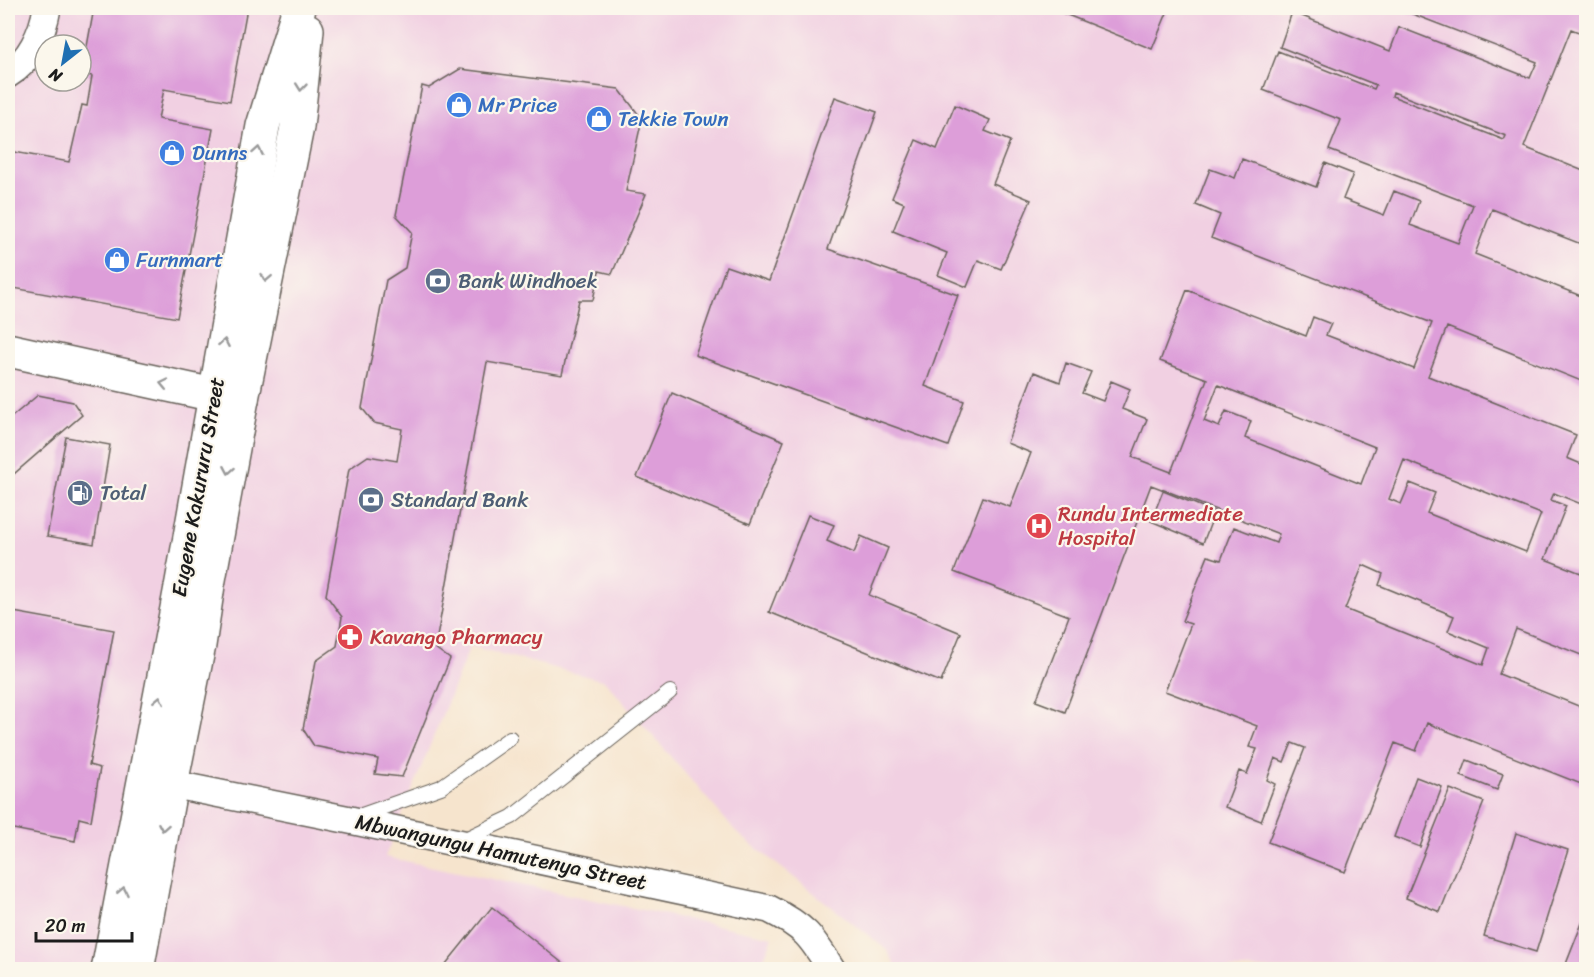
<svg xmlns="http://www.w3.org/2000/svg" width="1594" height="977" font-family="Sriracha,sans-serif">
	<rect width="100%" height="100%" fill="#fbf7ec"/>
	<filter id="ink" filterUnits="userSpaceOnUse"><feTurbulence type="fractalNoise" baseFrequency=".0167" numOctaves="2"/><feDisplacementMap in="SourceGraphic" scale="12" xChannelSelector="R" yChannelSelector="G"/><feConvolveMatrix kernelMatrix="1 2 1 2 8 2 1 2 1" color-interpolation-filters="sRGB"/></filter>
	<filter id="wash" filterUnits="userSpaceOnUse"><feTurbulence type="fractalNoise" baseFrequency=".008" numOctaves="4" result="noise"/><feDisplacementMap in="SourceGraphic" scale="24" xChannelSelector="R" yChannelSelector="G"/><feGaussianBlur stdDeviation="1.35" result="paint"/><feColorMatrix in="noise" values="0 0 0 0 0 0 0 0 0 0 0 0 0 0 0 0 0 1.4 0 .05"/><feComposite in="paint" operator="in"/></filter>
	<g filter="url(#wash)">
		<rect width="100%" height="100%" fill="#f6e4cd"/>
		<path fill="#f1d0e2" fill-rule="evenodd" d="M8,8H1586V969H898L887,950L737,833L605,681L470,646L385,857L773,937L759,969H8ZM45,45H81V81H45Z"/>
		<g id="blocks">
			<g fill="#dd9ed9" fill-rule="evenodd">
				<path d="M8,8H15L9,42H8Z"/>
				<path d="M94,8H247L230,101L164,89L158,119L213,129L177,318L8,287V151L69,162L82,105L87,106L92,76L82,74Z"/>
				<path d="M1050,8H1169L1152,49Z"/>
				<path d="M1397,8H1586V35L1571,29L1524,147L1586,172V246L1492,209L1475,254L1586,298V383L1447,327L1428,376L1576,435L1567,458L1586,466V506L1554,493L1551,500L1566,506L1545,559L1586,575V657L1516,629L1499,674L1586,709V786L1427,723L1416,751L1395,743L1345,872L1268,842L1305,748L1292,743L1284,762L1275,758L1267,780L1275,784L1261,821L1225,807L1239,771L1247,774L1257,749L1249,747L1257,726L1165,691L1191,624L1182,621L1208,556L1221,560L1234,527L1276,543L1279,534L1151,485L1065,712L1036,701L1069,616L954,572L983,497L1010,507L1031,453L1007,443L1034,372L1060,382L1066,363L1091,372L1082,393L1103,401L1111,381L1130,389L1122,409L1147,419L1132,457L1171,472L1207,379L1160,361L1187,290L1306,336L1313,317L1331,324L1326,335L1414,369L1432,323L1211,238L1220,215L1196,205L1210,169L1235,178L1242,159L1316,187L1325,163L1353,174L1343,199L1384,215L1394,191L1419,201L1410,225L1458,243L1473,205L1329,150L1341,120L1263,90L1278,51L1374,89L1376,85L1280,47L1292,12L1390,51L1399,27L1530,78L1537,62ZM1393,92L1506,136L1504,140L1392,96ZM1218,385L1375,447L1361,484L1245,438L1251,421L1226,411L1219,427L1204,421ZM1404,460L1541,514L1526,552L1427,513L1435,493L1410,483L1401,504L1389,499ZM1363,565L1383,574L1379,585L1454,616L1448,631L1489,648L1483,665L1345,609Z"/>
				<path d="M460,69L619,89L642,119L626,191L646,194L612,274L599,271L593,300H579L562,375L487,362L435,648L450,659L402,777L375,774L378,759L314,746L303,729L316,661L337,646L342,617L326,595L349,469L368,456L397,461L402,429L374,423L362,408L386,280L405,268L412,232L396,215L422,86L429,88Z"/>
				<path d="M835,97L877,112L828,249L958,295L925,386L964,401L948,446L695,355L726,266L769,281Z"/>
				<path d="M955,105L990,120L985,131L1010,141L993,184L1031,200L1001,269L978,260L967,287L938,275L947,253L893,231L904,203L892,198L916,140L937,149Z"/>
				<path d="M672,393L784,441L750,524L637,477Z"/>
				<path d="M38,395L73,402L82,415L8,479V420Z"/>
				<path d="M66,437L110,445L94,544L47,536Z"/>
				<path d="M1163,491L1215,512L1203,543L1151,521Z"/>
				<path d="M808,515L834,525L827,541L854,553L861,536L888,548L869,595L961,633L941,682L769,612Z"/>
				<path d="M8,611L114,630L89,765L100,768L91,821L79,818L75,841L8,828Z"/>
				<path d="M1467,760L1503,774L1497,790L1461,776Z"/>
				<path d="M1416,777L1442,787L1420,847L1394,837Z"/>
				<path d="M1450,789L1484,802L1440,912L1406,898Z"/>
				<path d="M1516,833L1568,850L1536,952L1484,936Z"/>
				<path d="M492,907L565,965L561,970H441Z"/>
				<path d="M1586,913V970H1578L1566,964Z"/>
			</g>
		</g>
	</g>
	<g filter="url(#ink)">
		<use href="#blocks" fill-opacity="0" stroke="#68625a" stroke-width="1.5"/>
		<g fill="none" stroke-linecap="round" stroke-linejoin="round">
			<g stroke="#68625a" stroke-width="16">
				<g id="service">
					<path d="M356,817L441,787L510,738"/>
					<path d="M461,841L512,817L670,692"/>
				</g>
			</g>
			<g stroke="#68625a" stroke-width="30">
				<g id="minor">
					<path d="M8,74C30,61 43,33 47,8"/>
					<path d="M151,780L350,820L769,909C805,927 811,936 832,970"/>
				</g>
			</g>
			<g stroke="#68625a" stroke-width="36">
				<path id="tertiary" d="M8,350L214,395L242,399"/>
			</g>
			<g stroke="#68625a" stroke-width="36">
				<g id="secondary">
					<path d="M108,970L182,582L263,126L299,8"/>
					<path d="M137,970L171,784L199,645L208,585L242,399L297,127L307,30"/>
				</g>
			</g>
			<use href="#service" stroke="#fff" stroke-width="14"/>
			<use href="#minor" stroke="#fff" stroke-width="27"/>
			<use href="#tertiary" stroke="#fff" stroke-width="33"/>
			<use href="#secondary" stroke="#fff" stroke-width="33"/>
		</g>
		<defs><path id="oneway-chevron" d="M-2-3.5L2.5 0L-2 3.5" fill="none" stroke-width="1.6" stroke-linecap="round" stroke-linejoin="round" transform="scale(1.5)"/></defs>
		<g stroke="#999">
			<use href="#oneway-chevron" transform="translate(301 87) rotate(96)"/>
			<use href="#oneway-chevron" transform="translate(258 151) rotate(-80)"/>
			<use href="#oneway-chevron" transform="translate(266 278) rotate(101)"/>
			<use href="#oneway-chevron" transform="translate(224 343) rotate(-80)"/>
			<use href="#oneway-chevron" transform="translate(164 384) rotate(-168)"/>
			<use href="#oneway-chevron" transform="translate(229 470) rotate(100)"/>
			<use href="#oneway-chevron" transform="translate(159 700) rotate(-79)"/>
			<use href="#oneway-chevron" transform="translate(163 827) rotate(100)"/>
			<use href="#oneway-chevron" transform="translate(123 891) rotate(-79)"/>
		</g>
	</g>
	<defs>
		<g id="shop-disc" transform="scale(1.35)"><circle r="9.5" fill="#3f7fe0" stroke="#fbf7ec"/><path d="M-5-2.5h2.3a2.7 3.5 0 0 1 5.4 0H5L5.5 6h-11ZM-1.5-2.5h3a1.5 2.3 0 0 0-3 0Z" fill="#fff"/></g>
		<g id="bank-disc" transform="scale(1.35)"><circle r="9.5" fill="#5c6f8a" stroke="#fbf7ec"/><path d="M-6-4H6V4H-6ZM0-2.3a2.3 2.3 0 1 0 0 4.6a2.3 2.3 0 1 0 0-4.6Z" fill="#fff"/></g>
		<g id="fuel-disc" transform="scale(1.35)"><circle r="9.5" fill="#5c6f8a" stroke="#fbf7ec"/><path d="M-5.5-6h7V0h2V4h1.3V-2.5L3-4.5l.8-.8L6-3V5H2.5V1h-1V6h-7ZM-4.2-4.7v3.2H.2V-4.7Z" fill="#fff"/></g>
		<g id="hospital-disc" transform="scale(1.35)"><circle r="9.5" fill="#e0444e" stroke="#fbf7ec"/><path d="M-5-5h3v3.5h4V-5h3V5h-3V1.5h-4V5h-3Z" fill="#fff"/></g>
		<g id="pharmacy-disc" transform="scale(1.35)"><circle r="9.5" fill="#e0444e" stroke="#fbf7ec"/><path d="M-2-6h4v4h4v4h-4v4h-4v-4h-4v-4h4Z" fill="#fff"/></g>
	</defs>
	<g fill-rule="evenodd">
		<use href="#shop-disc" x="459" y="105"/>
		<use href="#shop-disc" x="599" y="119"/>
		<use href="#shop-disc" x="172" y="153"/>
		<use href="#shop-disc" x="117" y="260"/>
		<use href="#bank-disc" x="438" y="281"/>
		<use href="#fuel-disc" x="80" y="493"/>
		<use href="#bank-disc" x="371" y="500"/>
		<use href="#hospital-disc" x="1039" y="526"/>
		<use href="#pharmacy-disc" x="350" y="637"/>
	</g>
	<g text-anchor="middle" stroke-width="4.5" stroke-linejoin="round" paint-order="stroke">
		<g font-size="21" fill="#366cbe" stroke="#fbf7ec" text-anchor="start">
			<text x="478" y="112">Mr Price</text>
			<text x="618" y="126">Tekkie Town</text>
			<text x="192" y="160">Dunns</text>
			<text x="136" y="267">Furnmart</text>
		</g>
		<g font-size="21" fill="#4e5e75" stroke="#fbf7ec" text-anchor="start">
			<text x="458" y="288">Bank Windhoek</text>
			<text x="100" y="500">Total</text>
			<text x="391" y="507">Standard Bank</text>
		</g>
		<g font-size="21" fill="#1c1c1c" stroke="#fbf7ec">
			<text transform="translate(198 487) rotate(-80)" y="7">Eugene Kakururu Street</text>
			<text transform="translate(501 852) rotate(12)" y="7">Mbwangungu Hamutenya Street</text>
		</g>
		<g font-size="21" fill="#be3a42" stroke="#fbf7ec" text-anchor="start">
			<text x="1058" y="521">Rundu Intermediate<tspan x="1058" dy="24">Hospital</tspan></text>
			<text x="370" y="644">Kavango Pharmacy</text>
		</g>
	</g>
	<rect width="1594" height="977" fill="none" stroke="#fbf7ec" stroke-width="30"/>
	<g transform="translate(63 63) rotate(211)"><circle r="28" fill="#fbf7ec" stroke="#a29f99" stroke-width="1.5"/>
	<path d="M0-4.5L10 22L0 15L-10 22Z" fill="#1f6fb2"/>
	<text y="-9" font-size="16" font-weight="bold" text-anchor="middle" fill="#1c1c1c">N</text>
	</g>
	<path d="M36 932v9h96v-9" fill="none" stroke="#1c1c1c" stroke-width="3"/>
	<text x="45" y="932" font-size="18" fill="#1c1c1c" stroke="#fbf7ec" stroke-width="4.5" paint-order="stroke">20 m</text>
</svg>
